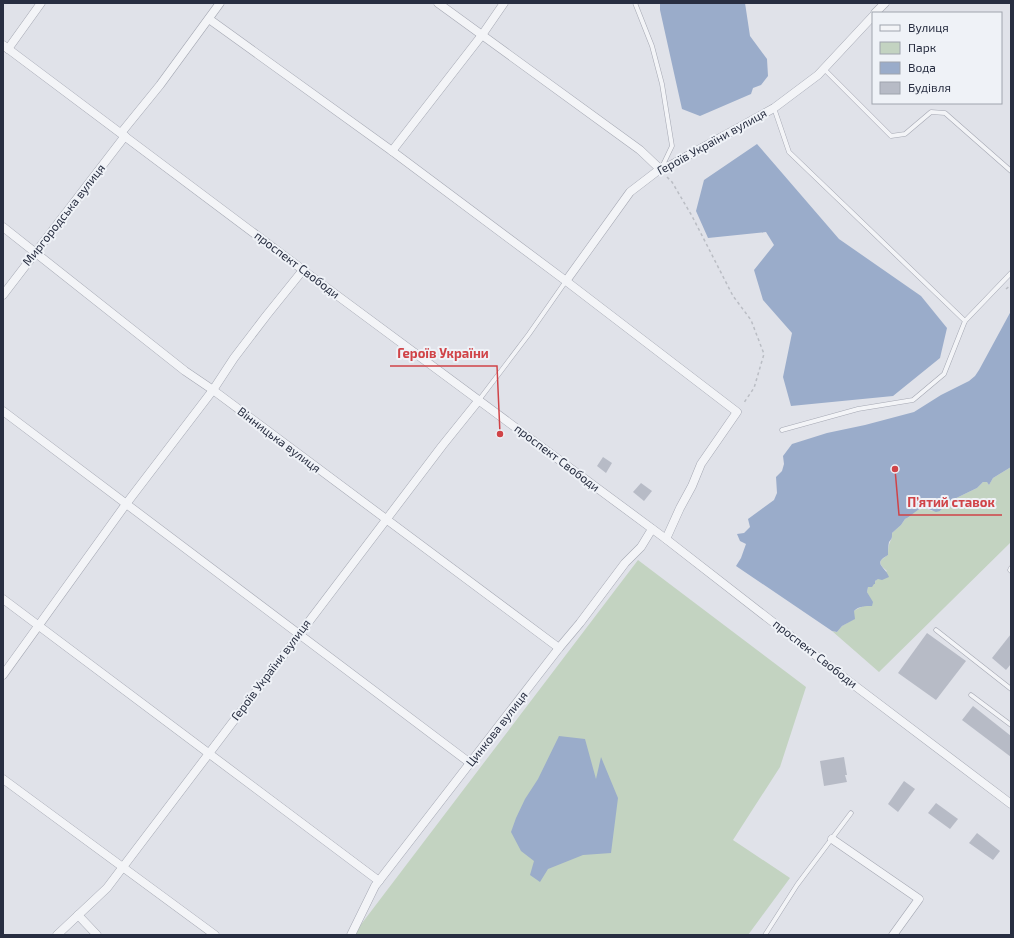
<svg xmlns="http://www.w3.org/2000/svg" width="1014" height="938" font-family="'Exo 2',sans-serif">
	<rect width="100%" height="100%" fill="#e0e2e9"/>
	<g fill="#c3d3c1">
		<path d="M1011,467V542L879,672L832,631L837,632L842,626L854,619V611L857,609L872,602L867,592L868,587L887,571C878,564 878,561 888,555C888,551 888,546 890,542C892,538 892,538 892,533L901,525L905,519L909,517L915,511L925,508L932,511H940L948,502L977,488L983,482L987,481L989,485L993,478Z"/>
		<path d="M638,560L806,687L780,767L733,840L790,878L748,935H353Z"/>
	</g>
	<g fill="#9aacca">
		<path d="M660,3H745L750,36L767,59L768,76L761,85L753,88L751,94L700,116L682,109L660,10Z"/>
		<path d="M757,144L839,239L921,296L947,328L940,358L893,396L791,406L783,377L792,333L763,300L754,270L774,245L766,232L708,238L696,211L704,180Z"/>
		<path d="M1011,311V467L993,478L989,485L987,482H983L977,488L948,502L940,511L936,512C933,511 929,509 926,508C917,507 913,516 905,519L901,525L892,533C892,539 892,538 889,542C888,546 888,551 888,555C872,564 885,566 889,577L882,580L878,579L875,581V584H874L872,587H868L867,592L873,602L872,606C865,606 859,606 854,611L855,619L842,626L837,632L832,631L736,566L741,558L746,544L740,541L737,534L744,533L750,527L748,519L774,500L777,493L776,477L782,471L784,464L783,456L792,444L827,433L865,425L914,412L941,395L969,381L975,376L979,370Z"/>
		<path d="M559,736L585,739L596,779L601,757L618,798L611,853L583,855L548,869L540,882L530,875L534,861L521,851L511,832L516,818L525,799L538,779Z"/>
	</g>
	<g fill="#b7bbc6">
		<path d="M603,457L612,463L606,473L597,466Z"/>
		<path d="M641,483L652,491L644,501L633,492Z"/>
		<path d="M927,633L966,661L936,700L898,673Z"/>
		<path d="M1011,634V664L1006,670L992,658Z"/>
		<path d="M973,706L1011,736V757L962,720Z"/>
		<path d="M844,757L847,775H845L847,782L824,786L820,761Z"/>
		<path d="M904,781L915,789L898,812L888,804Z"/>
		<path d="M936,803L958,819L950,829L928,813Z"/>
		<path d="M977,833L1000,851L993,860L969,843Z"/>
	</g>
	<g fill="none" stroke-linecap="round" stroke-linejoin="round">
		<g stroke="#a5a8b3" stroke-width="5">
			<g id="service">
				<path d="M635,3L652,46L662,84L672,146L661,169"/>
				<path d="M824,69L891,136L905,134L931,112L945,113L1011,171"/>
				<path d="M774,108L789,152L965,321L944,374L913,400L858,409L782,430"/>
				<path d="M965,321L1011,273"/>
				<path d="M479,400L529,334L566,281"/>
				<path d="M1011,568L1010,570L1011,571"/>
				<path d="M936,630L1011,689"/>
				<path d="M971,695L1011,725"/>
				<path d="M765,935L797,885L851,813"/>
			</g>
		</g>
		<g stroke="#a5a8b3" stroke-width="9">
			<g id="minor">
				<path d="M438,3L640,150L660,169"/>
				<path d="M875,13L885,3"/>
				<path d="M209,19L392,151L566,281L737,412L701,464L692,486L680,508L666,539"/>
				<path d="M3,45L319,282L666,539L846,679L1011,804"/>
				<path d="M8,49L41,3"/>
				<path d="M121,133L160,85L220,3"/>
				<path d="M392,151L482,35L504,3"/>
				<path d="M3,227L185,371L213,390L559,648"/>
				<path d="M566,281L630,192L660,169L671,165L774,108L818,75L873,16"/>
				<path d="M3,295L125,136"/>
				<path d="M3,411L470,763"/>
				<path d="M3,599L379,881"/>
				<path d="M3,675L126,504L213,390L234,358L266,316L303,270"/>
				<path d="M3,779L215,935"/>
				<path d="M832,839L919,899L893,935"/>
				<path d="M78,915L97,935"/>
				<path d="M57,935L107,888L442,446L479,400"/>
				<path d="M351,935L375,886L559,648L580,623L625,563L641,547L652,529"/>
			</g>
		</g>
		<g stroke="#babdc4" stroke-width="1.5" stroke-dasharray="3 3" stroke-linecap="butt">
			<path d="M667,177L672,182L692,216L733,296L751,320L764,354L754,388L743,404"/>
			<path d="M1006,289L1011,285"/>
		</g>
		<use href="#service" stroke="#f3f4f7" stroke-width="4"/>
		<use href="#minor" stroke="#f3f4f7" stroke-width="8"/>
	</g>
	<g text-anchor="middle" stroke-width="4" stroke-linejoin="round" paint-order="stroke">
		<g font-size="12" fill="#282e41" stroke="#eff2f7">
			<text transform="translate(712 142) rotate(-29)" y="4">Героїв України вулиця</text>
			<text transform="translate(64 215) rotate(-52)" y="4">Миргородська вулиця</text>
			<text transform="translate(297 265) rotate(37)" y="4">проспект Свободи</text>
			<text transform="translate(279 440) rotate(37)" y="4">Вінницька вулиця</text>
			<text transform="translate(557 458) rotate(37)" y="4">проспект Свободи</text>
			<text transform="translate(815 654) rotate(38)" y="4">проспект Свободи</text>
			<text transform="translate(271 670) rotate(-53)" y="4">Героїв України вулиця</text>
			<text transform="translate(497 729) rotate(-52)" y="4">Цинкова вулиця</text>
		</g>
	</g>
	<path fill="none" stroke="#d04347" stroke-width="1.5" d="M500 434L497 366H390M895 469L899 515H1002"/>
	<g fill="#d04347" stroke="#eff2f7" stroke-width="1.5">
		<circle cx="500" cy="434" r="4"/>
		<circle cx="895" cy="469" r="4"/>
	</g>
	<g font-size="13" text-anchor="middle" font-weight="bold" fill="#d04347" stroke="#eff2f7" stroke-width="4" stroke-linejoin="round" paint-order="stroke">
		<text x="443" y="358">Героїв України</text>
		<text x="951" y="507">П’ятий ставок</text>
	</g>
	<rect width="1014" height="938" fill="none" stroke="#282e41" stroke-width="8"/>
	<rect x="872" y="12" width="130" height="92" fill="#eff2f7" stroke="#9fa4ae"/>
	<rect x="880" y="25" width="20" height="6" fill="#f3f4f7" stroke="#9fa4ae"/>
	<text x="908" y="32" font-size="12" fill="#282e41">Вулиця</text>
	<rect x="880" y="42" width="20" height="12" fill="#c3d3c1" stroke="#9fa4ae"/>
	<text x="908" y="52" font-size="12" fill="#282e41">Парк</text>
	<rect x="880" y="62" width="20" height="12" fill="#9aacca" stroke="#9fa4ae"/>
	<text x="908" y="72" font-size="12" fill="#282e41">Вода</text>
	<rect x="880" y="82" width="20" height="12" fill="#b7bbc6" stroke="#9fa4ae"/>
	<text x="908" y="92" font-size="12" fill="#282e41">Будівля</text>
</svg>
